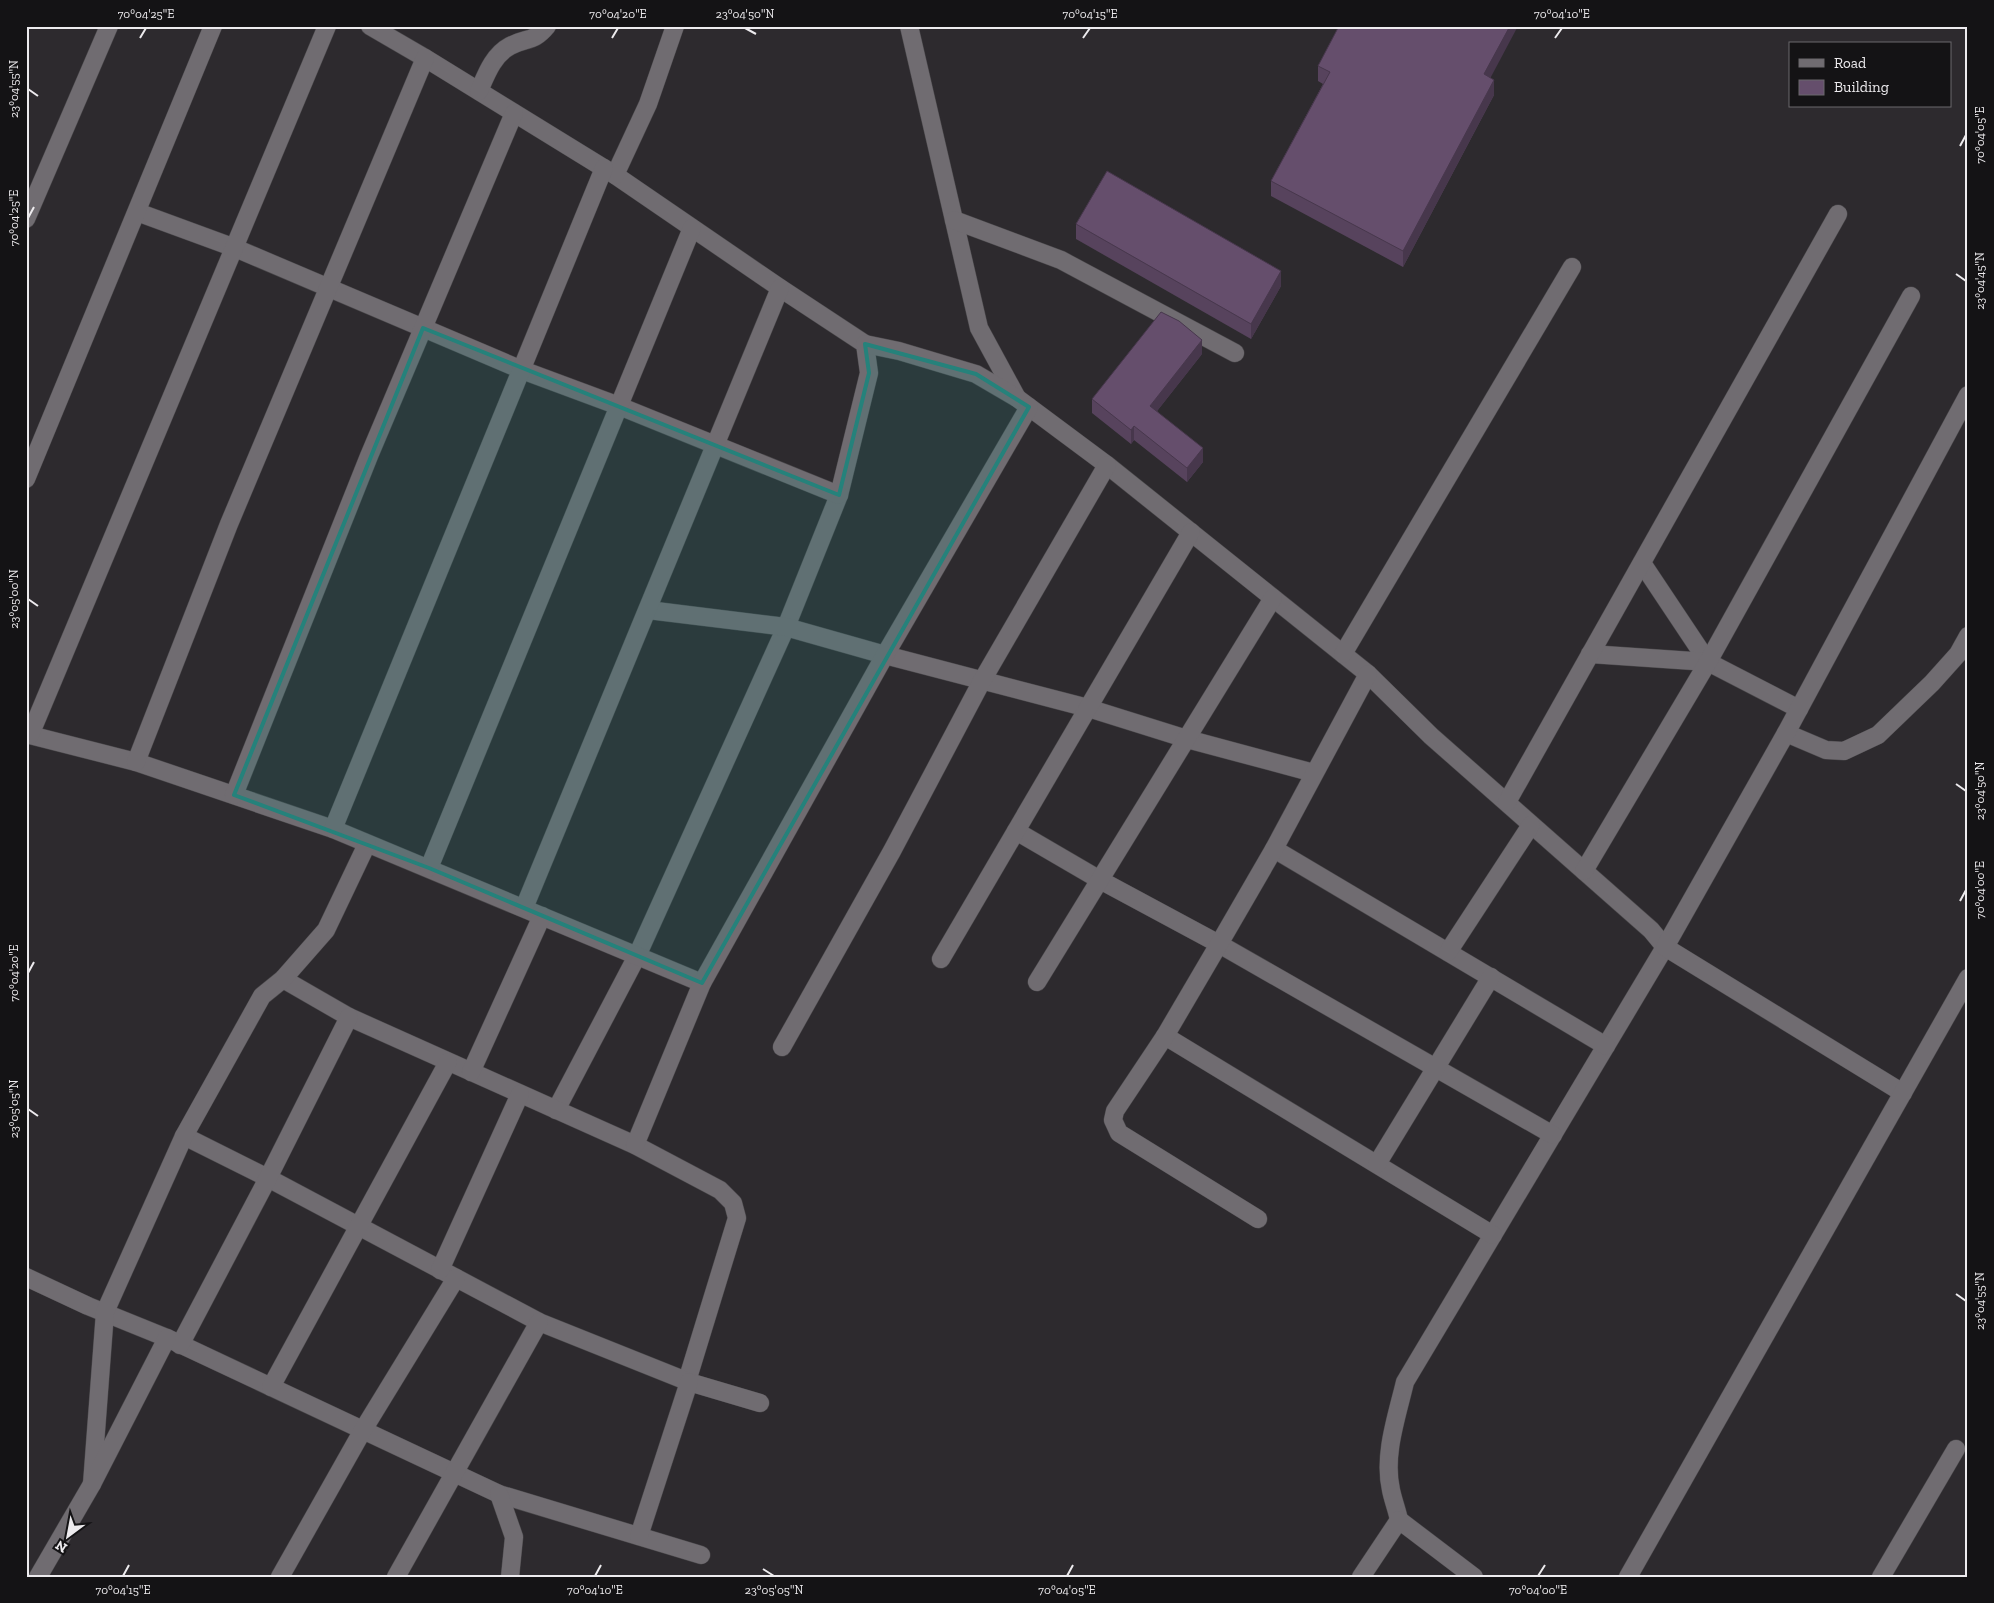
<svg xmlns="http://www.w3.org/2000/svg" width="1994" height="1603" font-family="'Zilla Slab',serif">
	<rect width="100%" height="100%" fill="#2d2a2e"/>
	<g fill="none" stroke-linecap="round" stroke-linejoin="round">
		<g stroke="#49474a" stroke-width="19">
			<g id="minor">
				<path d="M370,26L425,58L615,175L780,288L865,344L869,373L839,495L786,627L637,956L556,1110"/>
				<path d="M909,26L979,328L1017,398"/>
				<path d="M479,91C486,75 493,55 510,46C527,37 533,43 547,26"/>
				<path d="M615,175L648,104L675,26"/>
				<path d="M137,212L235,248L522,370L619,406L839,495"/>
				<path d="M26,219L109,26"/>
				<path d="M954,220L1061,260L1235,353"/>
				<path d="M865,344L899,351L976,374L1017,398L1107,465L1368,674L1431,736L1651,930L1665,947L1405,1382C1397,1416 1383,1455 1391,1490C1393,1500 1397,1510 1399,1520"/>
				<path d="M26,479L213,26"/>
				<path d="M1642,563L1708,662L1799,709"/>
				<path d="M648,610L786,627L885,655L1088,708L1187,739L1314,773"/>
				<path d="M1343,654L1572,267"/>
				<path d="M1590,654L1708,662"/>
				<path d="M1786,733L1826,750L1844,751L1878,735L1932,683L1958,654L1968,636"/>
				<path d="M26,734L136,762L333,829L702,983"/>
				<path d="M30,735L327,26"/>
				<path d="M136,762L229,524L425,58"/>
				<path d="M234,795L369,456L514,113"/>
				<path d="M1507,802L1838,214"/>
				<path d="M333,829L604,168"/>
				<path d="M1016,831L1100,880L1219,944L1553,1135"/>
				<path d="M1274,849L1606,1046"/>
				<path d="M429,868L692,228"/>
				<path d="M1584,871L1708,662L1911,296"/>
				<path d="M524,908L780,288"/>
				<path d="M1448,952L1531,825"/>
				<path d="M941,959L1191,532"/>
				<path d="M283,979L349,1017L635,1145L720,1190L733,1203L737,1218L687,1381"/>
				<path d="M1037,982L1273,598"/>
				<path d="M1165,1036L1493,1235"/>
				<path d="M782,1047L892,851L983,679L1107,465"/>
				<path d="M471,1072L542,916"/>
				<path d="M1903,1093L1665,947L1786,733L1968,395"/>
				<path d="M184,1136L268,1178L539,1322L689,1382L760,1403"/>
				<path d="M635,1145L702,983L885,655L1029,407"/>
				<path d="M1377,1164L1491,977"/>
				<path d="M1258,1219L1119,1133L1113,1120L1115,1111L1165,1036L1219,944L1274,849L1368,674"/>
				<path d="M440,1270L520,1094"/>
				<path d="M26,1277L88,1306L167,1338L499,1494L701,1555"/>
				<path d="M180,1345L268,1178L349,1017"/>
				<path d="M271,1387L448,1062"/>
				<path d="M92,1484L105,1312L184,1136L262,996L283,979L326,930L367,844"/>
				<path d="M499,1494L514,1537L510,1577"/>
				<path d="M639,1536L689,1382"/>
				<path d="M38,1577L92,1484L167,1338"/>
				<path d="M280,1577L363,1430L456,1278"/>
				<path d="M396,1577L539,1322"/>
				<path d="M1361,1577L1399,1520L1474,1577"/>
				<path d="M1628,1577L1968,978"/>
				<path d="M1881,1577L1956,1449"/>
			</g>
		</g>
		<use href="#minor" stroke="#706c71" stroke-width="18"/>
	</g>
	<g fill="#57435d">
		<path d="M1318,66L1490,78L1494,95L1403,267L1271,196V181L1323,84L1318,81Z"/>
		<path d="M1076,224L1281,286L1251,339L1076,239Z"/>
		<path d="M1202,354L1157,411L1203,462L1187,482L1134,440L1131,444L1092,413V399Z"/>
	</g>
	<g fill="#47374c">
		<path d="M1510,26H1518L1484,90V74Z"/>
		<path d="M1494,80V95L1403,267V251Z"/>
		<path d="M1281,271V286L1251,339V324Z"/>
		<path d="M1202,340V354L1150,420V406Z"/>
		<path d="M1134,426V440L1131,444V430Z"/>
		<path d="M1203,448V462L1187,482V468Z"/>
	</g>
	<g fill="#654e6c" stroke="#47374c">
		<path d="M1339,26H1510L1484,74L1494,80L1403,251L1271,181L1330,72L1318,66Z"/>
		<path d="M1107,171L1281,271L1251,324L1076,224Z"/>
		<path d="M1161,312L1179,321L1202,340L1150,406L1203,448L1187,468L1134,426L1131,430L1092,399Z"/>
	</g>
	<path fill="#25827b" fill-opacity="0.2" stroke="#25827b" stroke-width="4" stroke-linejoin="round" d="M423,328L839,495L869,373L865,344L976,374L1029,407L702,983L429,868L234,795Z"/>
	<path fill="none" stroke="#edebee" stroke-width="2" d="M745,28L756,34M140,38L146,28M612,38L618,28M1083,38L1090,28M1555,38L1562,28M28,89L38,96M1960,146L1966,135M28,218L34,207M1956,274L1966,281M28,599L38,606M1956,784L1966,791M1960,901L1966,890M28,973L34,962M28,1109L38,1116M1956,1294L1966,1301M763,1569L774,1576M123,1576L129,1565M595,1576L601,1565M1067,1576L1073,1565M1538,1576L1545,1565"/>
	<rect width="1994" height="1603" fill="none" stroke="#141315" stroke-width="55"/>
	<rect x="1789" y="42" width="162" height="65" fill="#141315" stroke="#6b696c"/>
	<rect x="1799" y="59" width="25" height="8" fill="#706c71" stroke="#6b696c"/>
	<text x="1834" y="68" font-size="15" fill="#edebee">Road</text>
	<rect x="1799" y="80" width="25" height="15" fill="#654e6c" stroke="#6b696c"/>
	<text x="1834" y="92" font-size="15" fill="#edebee">Building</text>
	<g transform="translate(68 1536) rotate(212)" stroke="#141315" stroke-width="4" paint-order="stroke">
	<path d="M0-4L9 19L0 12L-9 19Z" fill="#edebee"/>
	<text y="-8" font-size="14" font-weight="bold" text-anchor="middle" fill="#edebee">N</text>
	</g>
	<rect x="28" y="28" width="1938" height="1548" fill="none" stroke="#edebee" stroke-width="2"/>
	<g font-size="12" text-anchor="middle" fill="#edebee">
		<text x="146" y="18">70°04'25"E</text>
		<text x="618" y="18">70°04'20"E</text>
		<text x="745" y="18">23°04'50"N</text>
		<text x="1090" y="18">70°04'15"E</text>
		<text x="1562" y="18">70°04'10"E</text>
		<text transform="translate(14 89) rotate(-90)" y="4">23°04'55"N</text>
		<text transform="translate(1980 135) rotate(-90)" y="4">70°04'05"E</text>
		<text transform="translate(14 218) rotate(-90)" y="4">70°04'25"E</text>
		<text transform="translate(1980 281) rotate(-90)" y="4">23°04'45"N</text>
		<text transform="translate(14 599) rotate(-90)" y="4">23°05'00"N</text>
		<text transform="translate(1980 791) rotate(-90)" y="4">23°04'50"N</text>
		<text transform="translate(1980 890) rotate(-90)" y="4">70°04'00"E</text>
		<text transform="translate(14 973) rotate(-90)" y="4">70°04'20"E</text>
		<text transform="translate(14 1109) rotate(-90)" y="4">23°05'05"N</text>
		<text transform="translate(1980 1301) rotate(-90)" y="4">23°04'55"N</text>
		<text x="123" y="1594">70°04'15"E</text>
		<text x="595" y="1594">70°04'10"E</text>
		<text x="774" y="1594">23°05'05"N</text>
		<text x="1067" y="1594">70°04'05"E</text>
		<text x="1538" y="1594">70°04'00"E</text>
	</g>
</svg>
